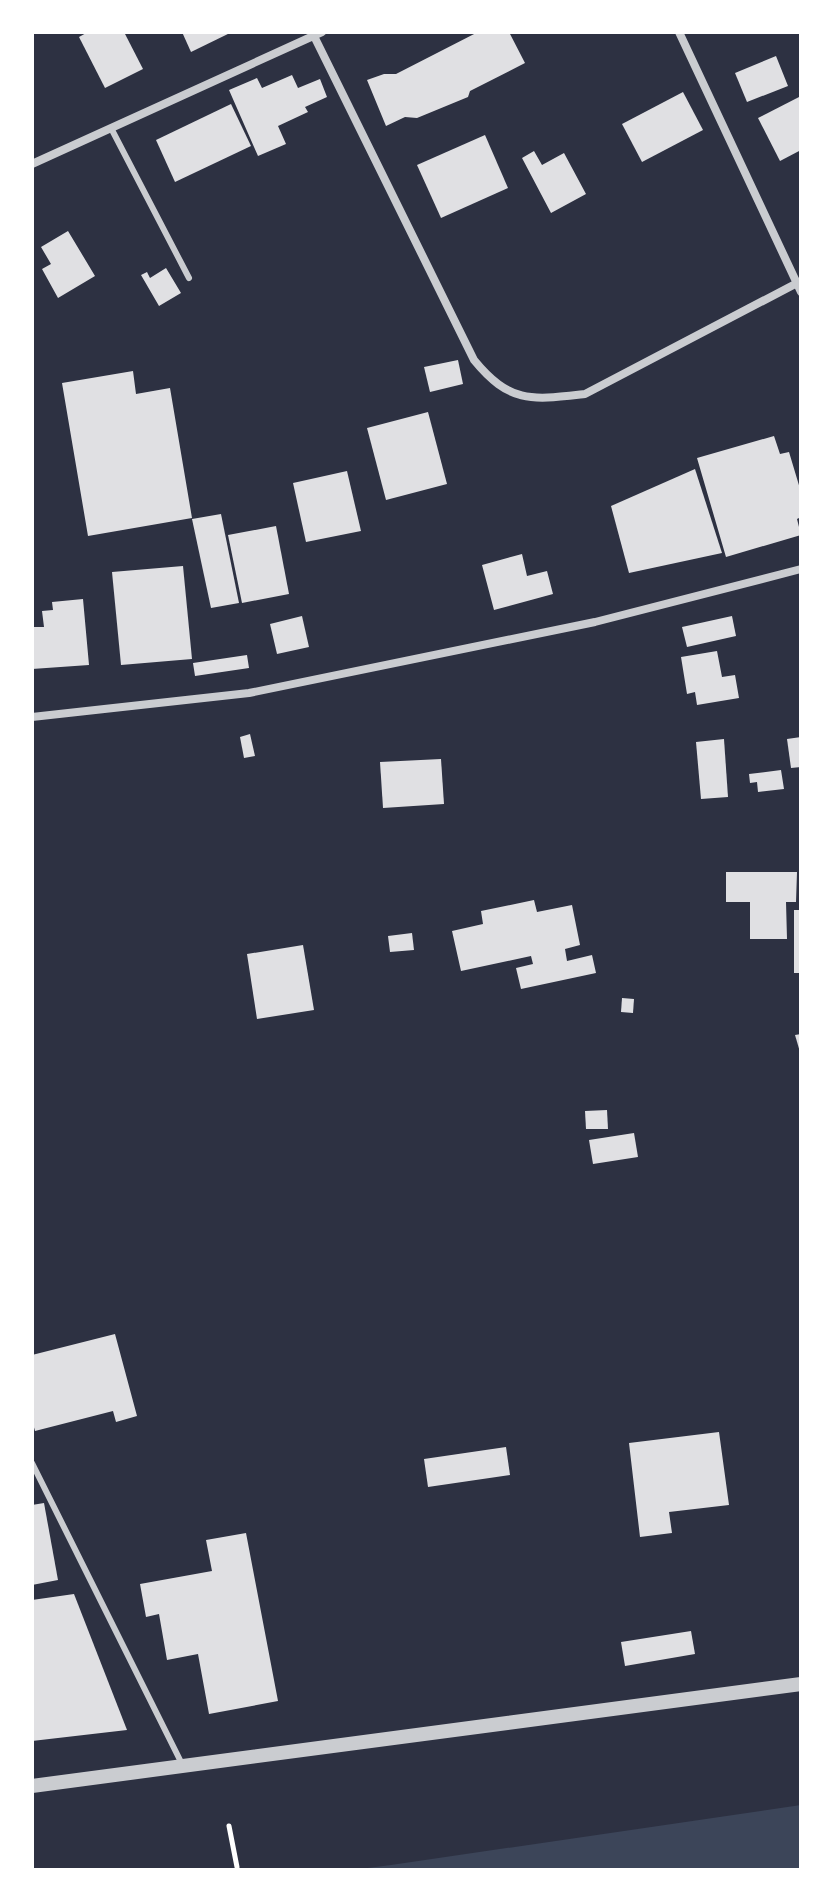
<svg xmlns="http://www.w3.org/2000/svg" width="833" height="1902" font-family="Mulish,sans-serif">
	<rect width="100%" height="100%" fill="#2d3142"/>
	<path fill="#3c4559" d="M801,1805V1870H352L391,1865Z"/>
	<g fill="#e0e0e3">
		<path d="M88,32H124L143,69L105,88L79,37Z"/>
		<path d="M182,32H232L191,52Z"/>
		<path d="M478,32H509L525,63L470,91L468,97L417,118L405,117L386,126L367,80L384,74H396Z"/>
		<path d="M776,56L788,86L747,102L735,73Z"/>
		<path d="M292,75L298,88L320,79L327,97L305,107L308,112L278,126L286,144L258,156L229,90L257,78L262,88Z"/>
		<path d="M683,92L703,130L642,162L622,124Z"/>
		<path d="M801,96V150L780,161L758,118Z"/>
		<path d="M231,104L251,146L175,182L156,140Z"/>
		<path d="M485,135L508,188L441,218L417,165Z"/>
		<path d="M534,151L542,165L564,153L586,194L551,213L522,158Z"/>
		<path d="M68,231L95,276L58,298L42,269L51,264L41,247Z"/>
		<path d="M166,268L181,293L159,306L141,275L147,272L150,278Z"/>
		<path d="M458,360L463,384L430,392L424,367Z"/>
		<path d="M133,371L136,394L170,388L192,518L88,536L62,383Z"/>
		<path d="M428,412L447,484L386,500L367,428Z"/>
		<path d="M774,436L780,454L789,452L801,492V517L797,519L801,535L726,557L697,458Z"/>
		<path d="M695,469L722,553L629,573L611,506Z"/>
		<path d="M347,471L361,531L306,542L293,483Z"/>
		<path d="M221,514L239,603L211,608L192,519Z"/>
		<path d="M276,526L289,594L242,603L228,535Z"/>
		<path d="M522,554L527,576L547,571L553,594L494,610L482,565Z"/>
		<path d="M183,566L192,659L121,665L112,572Z"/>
		<path d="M83,599L89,665L32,669V627H44L42,611L53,610L52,602Z"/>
		<path d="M302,616L309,647L277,654L270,624Z"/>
		<path d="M732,616L736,636L687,647L682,627Z"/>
		<path d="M717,651L722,677L735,675L739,698L697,705L695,692L687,694L681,657Z"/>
		<path d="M247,655L249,668L195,676L193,663Z"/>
		<path d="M250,734L255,756L244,758L240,737Z"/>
		<path d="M801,737V767L791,768L787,739Z"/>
		<path d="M724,739L728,797L701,799L696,742Z"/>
		<path d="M441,759L444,804L383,808L380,762Z"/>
		<path d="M781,770L784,789L758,792L757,782L750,783L749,774Z"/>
		<path d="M726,872H797L796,902H786L787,939H750V902H726Z"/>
		<path d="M534,900L537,912L572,905L580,945L565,949L567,961L592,955L596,973L521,989L516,968L533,964L531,956L461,971L452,931L483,924L481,911Z"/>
		<rect x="794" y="910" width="7" height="63"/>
		<path d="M412,933L414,950L390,952L388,936Z"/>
		<path d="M303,945L314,1010L257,1019L247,954Z"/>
		<path d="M622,998L634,999L633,1013L621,1012Z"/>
		<path d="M801,1034V1052H800L795,1035Z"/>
		<path d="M607,1110L608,1129H586L585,1111Z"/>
		<path d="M634,1133L638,1157L593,1164L589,1140Z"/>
		<path d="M115,1334L137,1416L116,1422L113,1411L35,1431L32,1420V1355Z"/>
		<path d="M719,1432L729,1505L669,1512L672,1533L640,1537L629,1443Z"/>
		<path d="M506,1447L510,1475L428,1487L424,1459Z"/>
		<path d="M44,1503L58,1580L32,1585V1505Z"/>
		<path d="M246,1533L278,1701L209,1714L198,1654L167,1660L159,1614L146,1617L140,1584L212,1571L206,1540Z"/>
		<path d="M74,1594L127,1730L32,1741V1600Z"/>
		<path d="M691,1631L695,1654L625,1666L621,1642Z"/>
	</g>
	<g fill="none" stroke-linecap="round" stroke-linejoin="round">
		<path stroke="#fff" stroke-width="5" d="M229,1826L237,1867"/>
		<g stroke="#caccd0" stroke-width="6">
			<path d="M111,128L189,278"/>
			<path d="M32,1463L183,1766"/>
		</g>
		<g stroke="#caccd0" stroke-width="8">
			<path d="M312,32L474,360C510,404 532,400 585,394L801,281"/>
			<path d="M679,32L801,292"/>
			<path d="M32,164L322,32"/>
			<path d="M32,717L249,693L595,622L801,569"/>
		</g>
		<path stroke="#caccd0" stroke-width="14" d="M32,1786L801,1684"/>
	</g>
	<rect width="833" height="1902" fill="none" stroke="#ffffff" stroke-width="68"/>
</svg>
